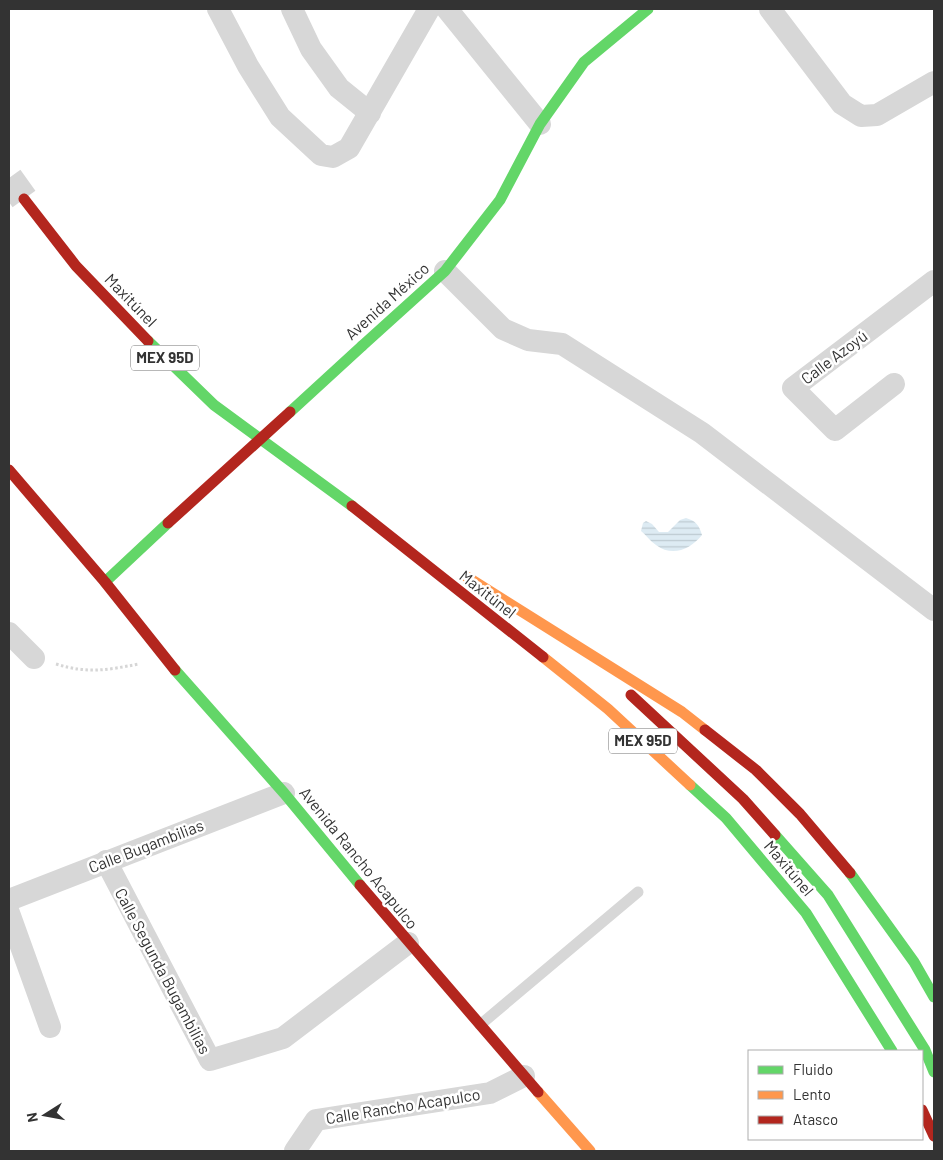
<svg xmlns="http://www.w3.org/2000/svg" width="943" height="1160" font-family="Barlow,sans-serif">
	<defs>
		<pattern id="water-rules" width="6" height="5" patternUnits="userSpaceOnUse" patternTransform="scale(1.25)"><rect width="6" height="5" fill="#ddebf3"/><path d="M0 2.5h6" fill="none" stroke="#becad1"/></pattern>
	</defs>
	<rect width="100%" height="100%" fill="#fff"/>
	<path fill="url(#water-rules)" d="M686,518C696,521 699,525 702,535C690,550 672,557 656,545C650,541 646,535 641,531L643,523L646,521L652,524L659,532H668L680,520Z"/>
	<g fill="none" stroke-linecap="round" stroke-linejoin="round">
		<path stroke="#d6d6d6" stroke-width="28" stroke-dasharray="28 14" stroke-linecap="butt" d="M9,178L24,199"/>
		<path stroke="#d6d6d6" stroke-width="3" stroke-dasharray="2.5 2.5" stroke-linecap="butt" d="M56,664C89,674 106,670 139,664"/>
		<path stroke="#d7d7d7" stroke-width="11" d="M480,1025L638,892"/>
		<g stroke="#d7d7d7" stroke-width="22">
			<path d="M218,9L248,66L280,117L321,155L333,157L349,148L429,9"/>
			<path d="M292,9L311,49L339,88L370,113"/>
			<path d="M447,9L540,124"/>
			<path d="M770,9L842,104L861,116L877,115L934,82"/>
			<path d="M445,271L503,329L528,340L562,344L702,433L934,610"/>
			<path d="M894,384L835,430L793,388L934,281"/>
			<path d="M9,633L34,658"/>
			<path d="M106,861L210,1060L283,1038L408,943"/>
			<path d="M9,900L284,793"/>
			<path d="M9,913L50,1027"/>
			<path d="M295,1151L316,1120L490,1093L524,1076"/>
		</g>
		<g stroke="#63d668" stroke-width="11">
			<path d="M148,341L214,405L352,506"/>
			<path d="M362,346L445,271L500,200L540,124L584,62L648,9"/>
			<path d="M105,582L168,523"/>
			<path d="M175,670L284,793L360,885"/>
			<path d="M690,785L726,818L806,913L892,1051"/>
			<path d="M775,835L828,895L925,1050L934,1072"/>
			<path d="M850,873L914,962L934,997"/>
		</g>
		<g stroke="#ff974d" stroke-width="11">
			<path d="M467,577L682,712L705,730"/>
			<path d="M543,657L608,709L690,785"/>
			<path d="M538,1092L590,1151"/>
		</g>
		<g stroke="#b3261e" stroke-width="11">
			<path d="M24,199L76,266L148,341"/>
			<path d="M9,470L105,582L175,670"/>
			<path d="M352,506L543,657"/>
			<path d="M631,695L743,799L775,835"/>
			<path d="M705,730L756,770L800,814L850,873"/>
			<path d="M360,885L538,1092"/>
			<path d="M922,1110L934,1136"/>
		</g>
		<path stroke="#63d668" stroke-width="11" d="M290,412L362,346"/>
		<path stroke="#b3261e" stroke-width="11" d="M168,523L290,412"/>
	</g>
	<g text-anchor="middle" stroke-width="5" stroke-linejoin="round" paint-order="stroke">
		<g fill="#fff" stroke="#707070" stroke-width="1">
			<rect x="131" y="345.5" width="68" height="25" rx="4"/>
			<rect x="609" y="728.5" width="68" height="25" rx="4"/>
		</g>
		<g font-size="15" font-weight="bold" fill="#333">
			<text x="165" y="363">MEX 95D</text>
			<text x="643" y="746">MEX 95D</text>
		</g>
		<g font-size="16" fill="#333" stroke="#fff">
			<text transform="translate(131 300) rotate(46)" y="6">Maxitúnel</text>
			<text transform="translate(387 301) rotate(-42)" y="6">Avenida México</text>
			<text transform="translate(834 357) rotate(-37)" y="6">Calle Azoyú</text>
			<text transform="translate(488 594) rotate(38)" y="6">Maxitúnel</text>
			<text transform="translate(146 846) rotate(-21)" y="6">Calle Bugambilias</text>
			<text transform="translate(359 858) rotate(51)" y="6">Avenida Rancho Acapulco</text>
			<text transform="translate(789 868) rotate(50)" y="6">Maxitúnel</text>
			<text transform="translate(163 971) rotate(62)" y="6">Calle Segunda Bugambilias</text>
			<text transform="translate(403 1106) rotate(-9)" y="6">Calle Rancho Acapulco</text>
		</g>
	</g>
	<rect width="943" height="1160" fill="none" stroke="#333333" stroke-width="20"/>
	<rect x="748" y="1050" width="175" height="90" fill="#ffffff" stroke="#adadad"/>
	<rect x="758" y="1066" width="25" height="8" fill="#63d668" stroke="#adadad"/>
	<text x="793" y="1075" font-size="15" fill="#333333">Fluido</text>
	<rect x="758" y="1091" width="25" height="8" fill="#ff974d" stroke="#adadad"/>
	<text x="793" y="1100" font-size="15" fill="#333333">Lento</text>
	<rect x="758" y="1116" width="25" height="8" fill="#b3261e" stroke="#adadad"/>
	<text x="793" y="1125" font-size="15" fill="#333333">Atasco</text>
	<g transform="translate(45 1115) rotate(259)" stroke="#ffffff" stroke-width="4" paint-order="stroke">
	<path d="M0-4L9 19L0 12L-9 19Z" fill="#333333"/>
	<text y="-8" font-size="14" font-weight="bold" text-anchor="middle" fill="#333333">N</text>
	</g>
</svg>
